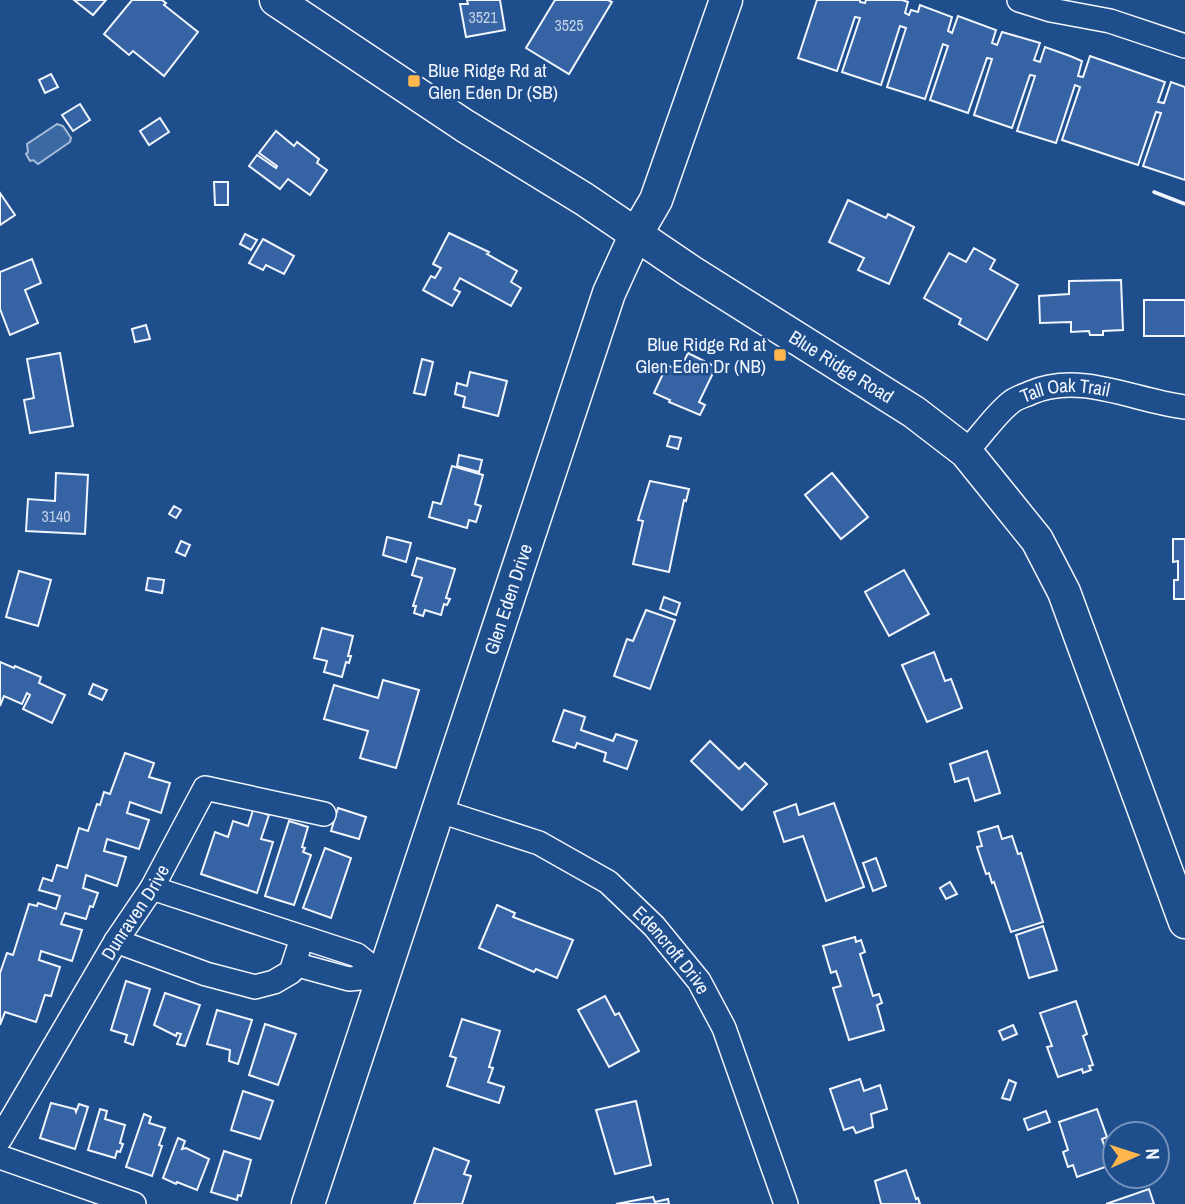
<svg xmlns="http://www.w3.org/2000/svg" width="1185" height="1204" font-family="'Archivo Narrow',sans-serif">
	<rect width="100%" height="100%" fill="#1f4e8c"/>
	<path fill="#3b69a3" stroke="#a8bbd7" stroke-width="2" d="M57,124L63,126L71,138L70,142L38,164L33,160L30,161L26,154L28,152L27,144Z"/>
	<g fill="#3563a3" stroke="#f2f6ff" stroke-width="2">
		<path d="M74,0H106L93,15Z"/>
		<path d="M132,0H162L166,3L164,5L198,32L164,76L133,51L129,55L104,34Z"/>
		<path d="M467,0H500L505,30L466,37L460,4H468Z"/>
		<path d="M555,0H608L612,2L569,74L526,48Z"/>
		<path d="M817,0H860V2L865,3L866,0H902L908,2L905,13L909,15L911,10L918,12L920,5L952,17L948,31L952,33L958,16L996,30L992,43L997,45L1002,32L1040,43L1034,60L1040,62L1045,47L1070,56L1082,61L1078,76L1083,77L1090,56L1165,82L1158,102L1164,103L1171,82L1185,87V180L1143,166L1161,113L1156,112L1138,165L1062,140L1080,87L1075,85L1056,143L1017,131L1035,76L1030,75L1012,128L974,115L992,59L987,58L968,113L930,100L948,46L943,44L925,99L887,87L906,28L900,26L881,85L842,72L860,18L855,17L837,71L798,58Z"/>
		<path d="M51,74L58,87L45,93L39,80Z"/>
		<path d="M80,104L90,120L73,131L62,115Z"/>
		<path d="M160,118L169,132L149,145L140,131Z"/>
		<path d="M276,131L294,146L297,142L319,159L317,163L327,170L310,195L288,179L280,189L249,166L257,155L276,168L277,166L259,153Z"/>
		<path d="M214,182H228V205H215Z"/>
		<path d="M0,193L15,215L0,225Z"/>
		<path d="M848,200L886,218L888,214L914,227L889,284L858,270L864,258L829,242Z"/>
		<path d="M449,233L489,252L487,254L517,271L511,282L521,288L511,306L460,278L454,289L460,292L452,306L423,290L431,276L435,278L441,268L433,264Z"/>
		<path d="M245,234L257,240L251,250L240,244Z"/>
		<path d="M263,239L294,256L284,274L266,265L263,270L249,263Z"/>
		<path d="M974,248L995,260L990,269L1018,285L987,340L959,324L961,319L924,298L949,253L966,262Z"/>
		<path d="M32,259L41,283L25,290L38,323L10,335L0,309V272Z"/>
		<path d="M1121,280L1123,330L1103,331V335H1090L1089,331L1071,332V322L1040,323L1039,296L1069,294V281Z"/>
		<rect x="1144" y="300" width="41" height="36"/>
		<path d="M146,325L150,339L135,342L132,329Z"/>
		<path d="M60,353L73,426L30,433L24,400L34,398L27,359Z"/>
		<path d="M688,353L716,367L699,402L705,405L700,415L669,402L670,400L654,393L667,365L679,371Z"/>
		<path d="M422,359L433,362L425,395L414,393Z"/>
		<path d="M470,372L507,381L498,416L463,407L465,397L455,394L457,383L467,386Z"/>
		<path d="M670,436L681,438L678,449L667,446Z"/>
		<path d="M459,455L482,460L479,472L457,466Z"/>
		<path d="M452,466L483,475L475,504L481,506L476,522L469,520L467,528L429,517L433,502L441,504Z"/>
		<path d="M56,473L88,475L85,534L26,531L28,499L55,501Z"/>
		<path d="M832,473L868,517L841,539L805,495Z"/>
		<path d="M650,481L689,489L686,501L684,500L669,572L633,564L643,521L638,520Z"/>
		<path d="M174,506L181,510L176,518L169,514Z"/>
		<path d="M387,537L411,543L406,562L383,555Z"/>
		<path d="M1173,539H1185V599H1174V580H1178V561L1173,562Z"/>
		<path d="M181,541L190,545L185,556L176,552Z"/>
		<path d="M417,558L455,569L446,598L450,599L447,605L444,604L441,615L425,610L423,616L414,613L416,606H413L422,578L412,575Z"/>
		<path d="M904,570L929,614L889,636L865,592Z"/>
		<path d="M19,571L51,580L38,626L6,617Z"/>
		<path d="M148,578L164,580L162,593L146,590Z"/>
		<path d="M664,597L680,603L676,615L660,609Z"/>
		<path d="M646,610L675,620L650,689L614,676L627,639L633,641Z"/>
		<path d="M322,628L353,636L348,656H351L349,663L346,662L342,677L324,672L327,661L314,658Z"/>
		<path d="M934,652L945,681L951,679L962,708L927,722L902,665Z"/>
		<path d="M0,662L14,668L15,666L41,677L39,683L65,695L52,723L23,709L30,695L27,693L22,704L4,696L0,706Z"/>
		<path d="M383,680L419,690L396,768L360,758L368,731L324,719L334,685L378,698Z"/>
		<path d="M93,684L107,690L102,700L89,694Z"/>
		<path d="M564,710L585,717L581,730L613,741L616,734L637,741L627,769L604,761L606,753L577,743L575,748L553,741Z"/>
		<path d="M710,741L739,769L745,763L767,784L742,810L691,761Z"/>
		<path d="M987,751L1000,793L975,801L968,778L955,782L950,764Z"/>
		<path d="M125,753L154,763L149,777L170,783L161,813L130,802L127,813L149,820L139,849L107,839L104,851L126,857L117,886L86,875L83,888L98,893L93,907L90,906L86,919L65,913L61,924L82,930L72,961L41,951L39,960L60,967L51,996L45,995L36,1022L5,1012L0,1025V973L7,953L13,955L29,904L37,906L38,903L56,909L60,896L39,890L43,878L52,881L57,865L67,868L79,828L88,831L97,804L100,805L104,792L110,794Z"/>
		<path d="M834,803L864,887L826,901L803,836L784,842L774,812L796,804L799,815Z"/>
		<path d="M338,808L366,817L359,839L331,831Z"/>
		<path d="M253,810L269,815L261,839L273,842L257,893L201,874L215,832L228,837L233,821L248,826Z"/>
		<path d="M289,821L308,827L302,847L305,848L303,852L311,855L294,905L265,896Z"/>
		<path d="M998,826L1002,839L1012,836L1018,854L1021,853L1043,922L1011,932L994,882L992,883L989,873L986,874L977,847L982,846L978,832Z"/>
		<path d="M325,848L351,858L331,918L303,908Z"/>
		<path d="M876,858L886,886L873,891L863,863Z"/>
		<path d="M950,882L957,894L946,899L940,888Z"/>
		<path d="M497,905L515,913L513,917L573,940L557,978L536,969L534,972L479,948Z"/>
		<path d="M1043,926L1057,970L1029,978L1016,935Z"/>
		<path d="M855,937L856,942L861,940L865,952L860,954L873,996L879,994L882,1003L877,1005L884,1030L849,1040L833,988L841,986L836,971L831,973L823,946Z"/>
		<path d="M126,981L150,989L133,1045L125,1042L127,1035L111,1030Z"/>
		<path d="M165,993L200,1005L185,1046L177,1044L181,1034L177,1033L176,1036L154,1025Z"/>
		<path d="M605,996L615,1015L619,1013L639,1051L609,1067L578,1010Z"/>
		<path d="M1076,1001L1087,1034L1083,1036L1093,1065L1089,1066L1091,1070L1083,1073L1082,1069L1058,1077L1047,1047L1052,1046L1040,1013Z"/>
		<path d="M217,1010L252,1020L238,1064L229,1061L230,1050L207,1044Z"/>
		<path d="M462,1019L500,1031L489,1067L493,1068L488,1082L504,1087L499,1103L447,1086L456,1058L450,1056Z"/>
		<path d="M265,1024L296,1034L278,1085L249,1075Z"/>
		<path d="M1013,1025L1017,1034L1003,1040L999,1031Z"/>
		<path d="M860,1079L864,1091L880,1085L887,1109L871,1114L873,1127L856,1133L853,1127L844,1130L830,1089Z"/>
		<path d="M1009,1080L1016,1083L1010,1100L1002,1098Z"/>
		<path d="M243,1091L273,1101L260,1139L231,1130Z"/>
		<path d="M636,1101L651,1165L615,1174L596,1110Z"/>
		<path d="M51,1103L75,1109L76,1112L79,1104L88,1107L75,1149L40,1138Z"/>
		<path d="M100,1109L107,1111L105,1119L125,1125L120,1143L123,1144L120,1152L117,1151L115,1158L88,1150Z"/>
		<path d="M1097,1109L1107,1137L1102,1139L1111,1165L1077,1177L1073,1165L1068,1167L1063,1152L1068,1150L1059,1122Z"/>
		<path d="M1046,1111L1050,1122L1028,1130L1024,1119Z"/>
		<path d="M144,1114L151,1117L149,1123L165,1128L159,1145L162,1146L152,1176L126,1167Z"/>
		<path d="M178,1138L185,1141L182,1149L186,1148L209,1159L197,1190L177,1182L176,1184L163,1178Z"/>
		<path d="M434,1148L469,1161L464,1174L471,1176L462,1204H414Z"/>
		<path d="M224,1151L251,1160L241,1196L238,1195L237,1200L211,1192Z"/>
		<path d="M906,1170L916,1199L918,1198L920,1204H881L875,1181Z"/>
		<path d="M1149,1189L1154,1204H1106Z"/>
		<path d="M653,1197L655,1202L668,1199L669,1204H616Z"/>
	</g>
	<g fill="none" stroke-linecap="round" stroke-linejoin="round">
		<g stroke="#f2f6ff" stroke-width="26">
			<g id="street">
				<path d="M1019,0L1051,10L1110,21L1185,46"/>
				<path id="s1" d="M966,452C981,436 994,416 1010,403C1015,398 1024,396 1030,393C1081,371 1134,401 1185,407"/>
				<path id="s2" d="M437,810L539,843L608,882L654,926L699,981L724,1028L786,1204"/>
				<path d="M152,888L357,955L383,976"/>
				<path d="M116,941L206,974L255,987L274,982L291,972L302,938"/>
				<path d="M294,964L349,979L383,976"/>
				<path id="s3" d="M0,1139L116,941L152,888L205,788L324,814"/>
				<path d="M0,1157L134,1204"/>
			</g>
		</g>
		<g stroke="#f2f6ff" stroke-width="35">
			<g id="secondary">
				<path id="s4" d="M276,0L465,126L584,199L690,271L914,412L966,452L1037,540L1064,592L1185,922"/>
				<path id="s5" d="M308,1204L609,293L635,236L656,200L726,0"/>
			</g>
		</g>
		<use href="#street" stroke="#1f4e8c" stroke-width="23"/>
		<use href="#secondary" stroke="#1f4e8c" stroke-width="32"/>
		<path stroke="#f2f6ff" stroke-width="3.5" d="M1154,192L1185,204"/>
	</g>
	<g fill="#ffb74d" stroke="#1f4e8c" stroke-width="2.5">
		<rect x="407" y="74" width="14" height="14" rx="3.5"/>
		<rect x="773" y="348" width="14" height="14" rx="3.5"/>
	</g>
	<g text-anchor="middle" stroke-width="5" stroke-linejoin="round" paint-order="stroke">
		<g font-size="16" fill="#c3d1e8">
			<text x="483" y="23">3521</text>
			<text x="569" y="31">3525</text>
			<text x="56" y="522">3140</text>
		</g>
		<g font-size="19" fill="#f2f6ff" stroke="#1f4e8c" text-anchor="start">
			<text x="428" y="77">Blue Ridge Rd at<tspan x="428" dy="22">Glen Eden Dr (SB)</tspan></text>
			<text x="766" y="351" text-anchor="end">Blue Ridge Rd at<tspan x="766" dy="22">Glen Eden Dr (NB)</tspan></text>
		</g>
		<g font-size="19" fill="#f2f6ff" stroke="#1f4e8c">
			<text dy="7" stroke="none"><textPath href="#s4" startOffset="674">Blue Ridge Road</textPath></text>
			<text dy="7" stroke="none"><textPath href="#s1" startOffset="124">Tall Oak Trail</textPath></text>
			<text dy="7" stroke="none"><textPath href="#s5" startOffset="637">Glen Eden Drive</textPath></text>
			<text dy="7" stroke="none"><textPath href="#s3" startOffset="264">Dunraven Drive</textPath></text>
			<text dy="7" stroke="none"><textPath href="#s2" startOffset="280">Edencroft Drive</textPath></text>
		</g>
	</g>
	<g transform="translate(1136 1155) rotate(87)"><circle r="33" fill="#1f4e8c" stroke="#7391ba" stroke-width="2"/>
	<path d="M0-5L12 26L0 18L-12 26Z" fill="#ffb74d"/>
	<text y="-10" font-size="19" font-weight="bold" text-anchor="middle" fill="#f2f6ff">N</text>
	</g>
</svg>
